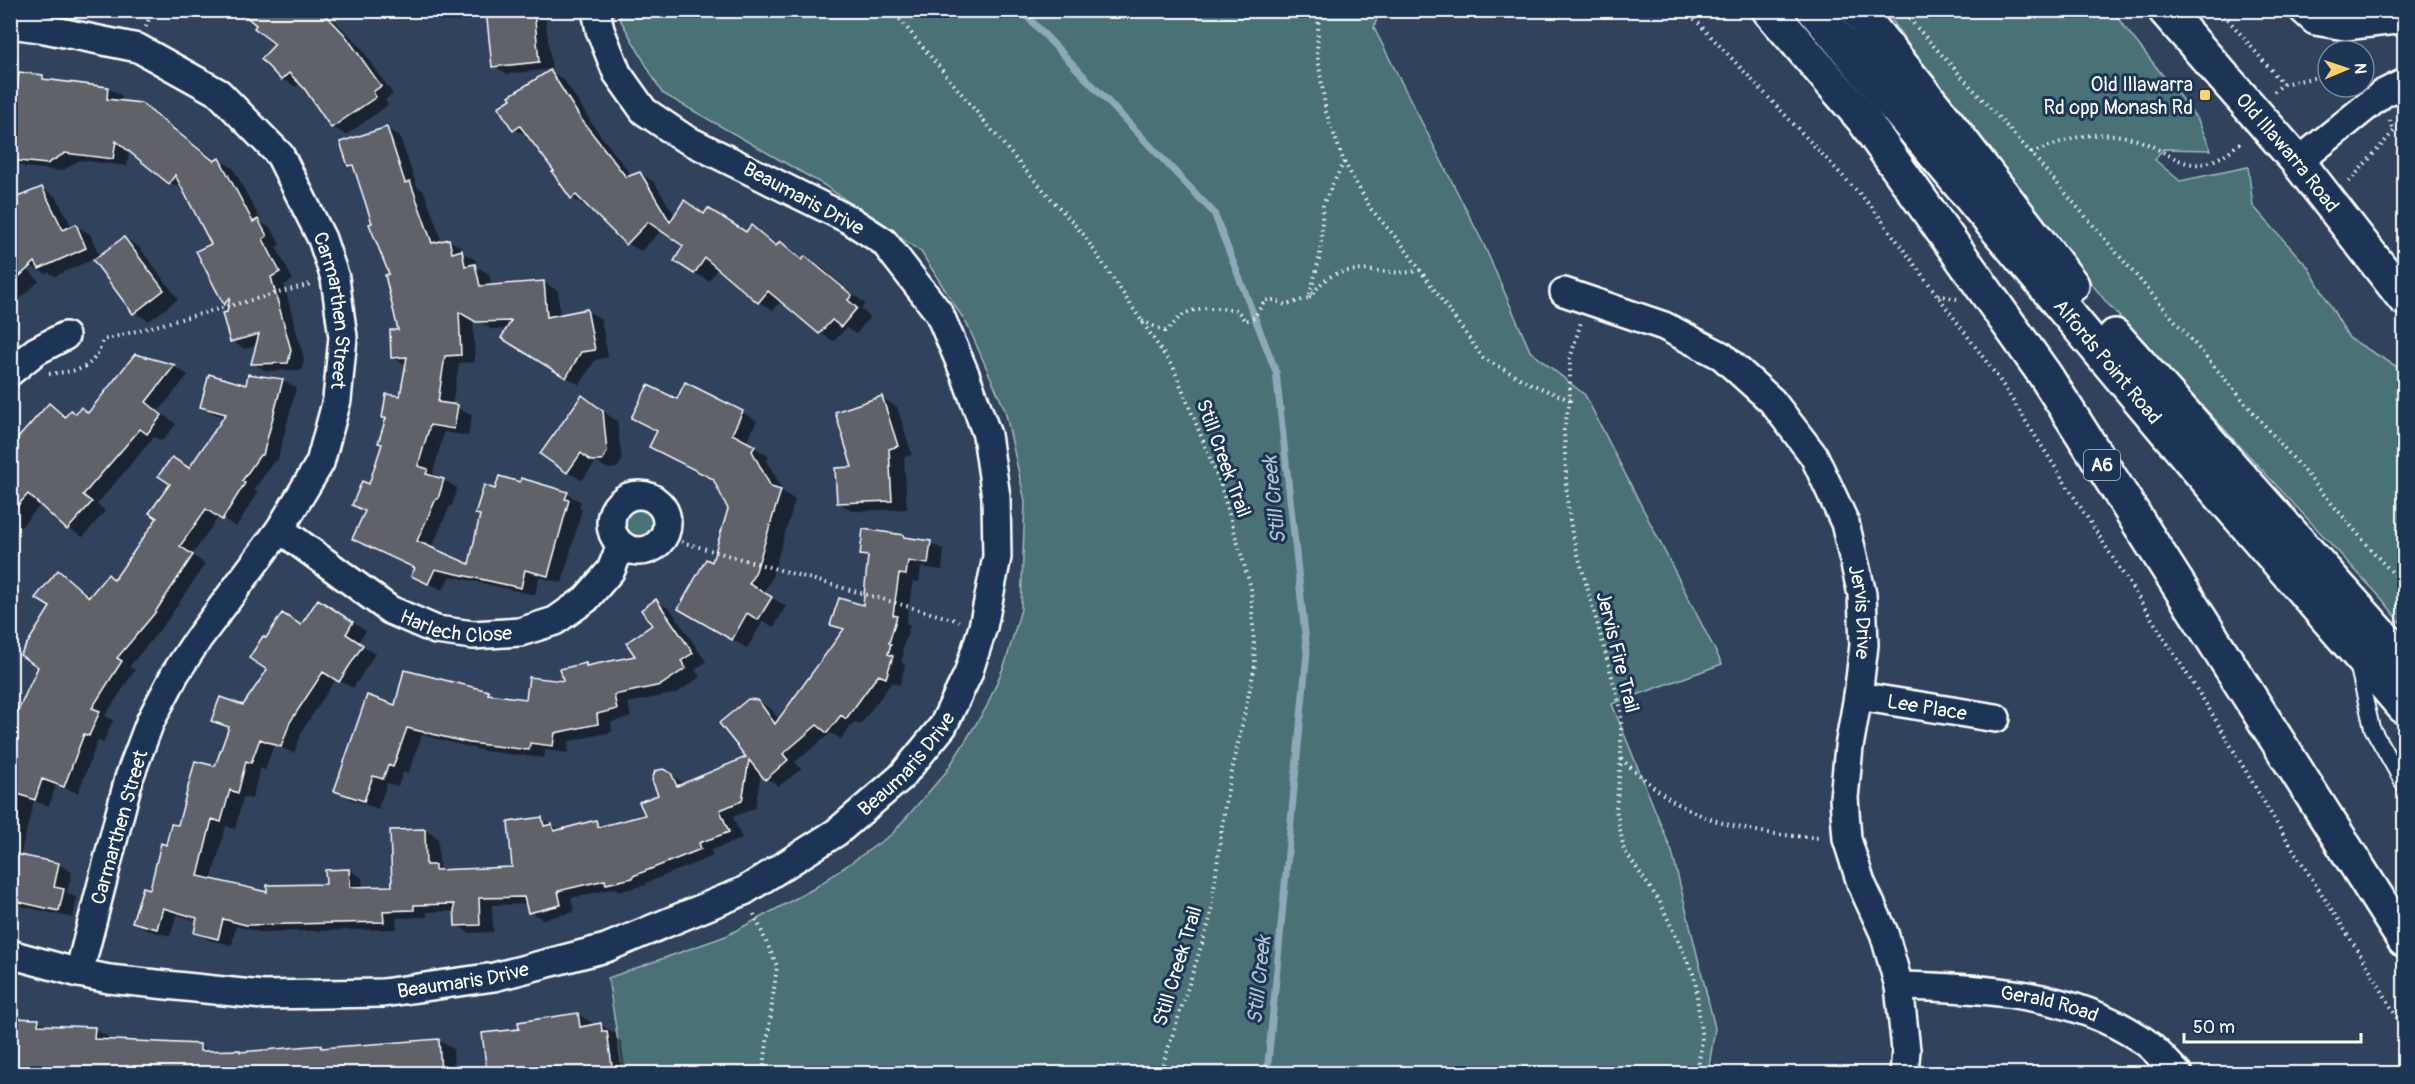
<svg xmlns="http://www.w3.org/2000/svg" width="2415" height="1084" font-family="Pangolin,sans-serif">
	<rect width="100%" height="100%" fill="#30425c"/>
	<filter id="ink" filterUnits="userSpaceOnUse"><feTurbulence type="fractalNoise" baseFrequency=".0167" numOctaves="2"/><feDisplacementMap in="SourceGraphic" scale="12" xChannelSelector="R" yChannelSelector="G"/><feConvolveMatrix kernelMatrix="1 2 1 2 8 2 1 2 1" color-interpolation-filters="sRGB"/></filter>
	<g filter="url(#ink)">
		<g fill="#487176" stroke="#a4b8ba" stroke-width="1.5">
			<path d="M621,11H1379L1374,28L1484,245L1530,351L1585,395L1722,664L1612,704L1672,852L1715,1028L1708,1073H623L608,978L726,936L813,889L892,834L946,772L986,708L1006,661L1021,609L1025,501L1005,410L968,326L921,252L824,185L662,93L620,19Z"/>
			<path d="M1886,11H2112L2198,120L2211,150L2163,149L2155,160L2180,181L2248,167L2253,206L2308,267L2349,338L2404,371V627L2382,599L2107,303L1943,97Z"/>
			<circle cx="639" cy="523" r="15"/>
		</g>
		<g fill="#0007">
			<path d="M176,10H207L202,21Z"/>
			<path d="M247,10H324L358,44L393,94L385,100L388,105L346,135L332,127L300,82L296,87L282,79L263,59L277,44Z"/>
			<path d="M487,10H544L552,69L507,74L494,66Z"/>
			<path d="M2341,10H2375L2345,13Z"/>
			<path d="M10,71L43,76L52,81L108,88L122,96L121,102L141,104L155,113L217,161L219,160L233,168L262,223L272,229L280,245L276,247L293,280L284,285L304,359L302,370L266,371L253,363L257,346L245,349L231,341L230,306L225,304L213,244L184,190L170,182L129,150L127,166L80,160L62,171L24,167L10,159L13,131H10Z"/>
			<path d="M550,71L564,80L595,128L632,176L640,173L654,182L675,216L705,215L747,233L752,227L779,246L781,243L804,260L820,266L865,304L861,309L870,317L856,334L846,328L834,341L820,333L781,300L773,310L759,302L718,267L709,281L695,273L676,260L685,246L662,230L641,251L627,243L588,204L586,206L572,198L530,137L514,129Z"/>
			<path d="M386,128L400,137L417,187L424,191L442,242L448,240L463,248L464,253L476,260L477,267L489,274L492,287L544,283L558,291L560,316L587,311L601,319L608,357L595,360L580,385L566,377L508,329H491L473,318L475,362L459,363L452,406L472,415L468,436L444,432L433,473L457,488L452,506H450L431,549L470,566L496,490L567,494L581,502L579,508L582,509L562,583L539,577L535,595L450,576L443,590L427,583L416,569L354,539L367,512L370,487L383,444L387,419L384,417L401,398L407,365L392,357L400,331L391,275L356,170L349,165Z"/>
			<path d="M42,188L56,197L72,227L76,226L90,234L100,257L124,238L139,247L178,299L149,321L134,312L94,259L55,276L48,272L46,274L31,266L10,218Z"/>
			<path d="M10,251L39,281L10,308Z"/>
			<path d="M136,356L175,367L188,375L159,411L176,424L162,441L154,437L97,504L105,511L83,537L68,528L41,504L10,539V447L49,405L68,416L77,415L82,409L90,414Z"/>
			<path d="M250,376L283,380L296,388L277,462L274,461L254,490L258,492L236,527L219,516L192,555L205,564L167,621L129,667L135,670L105,716L113,720L103,743L98,740L78,793L56,785L49,806L34,801L20,856L58,864L72,872L67,893L77,898L73,918L21,906L10,900V732L44,687L52,607L58,572L91,596L108,576L116,581L226,417L215,414L202,406L247,386Z"/>
			<path d="M582,397L617,421L622,461L617,468L608,469L596,462L582,480L567,472Z"/>
			<path d="M882,398L897,407L912,455L904,457L907,509L853,511L838,502Z"/>
			<path d="M678,401L742,412L757,421L746,443L769,456L767,461L784,493L795,500L771,580L763,593L786,606L774,627L763,621L747,648L680,609L713,565L730,509Z"/>
			<path d="M904,536L910,540L931,543L944,550L942,570L921,567L919,582L913,581L906,623L910,625L902,651L904,653L901,662L905,665L900,685L892,682L860,725L854,722L841,739L831,733L795,762L801,769L779,786L766,778L761,773L755,808L733,817L742,839L711,850L713,856L646,883V885L621,891L615,888L571,898L574,912L543,919L529,912L528,904L492,905L493,932L470,933L456,925V911L427,912V917L396,918L397,929L260,932L236,926L232,945L209,940L195,932L198,921L177,915L170,936L147,930L134,922L151,891L167,846L216,768L230,729L213,720L244,707L269,670L267,640L302,626L332,609L366,631L358,642L375,654L353,688L336,679L303,729L294,753L274,745L265,770L260,768L252,799L243,797L235,829L226,826L211,881L269,894L327,886L349,870L362,878L363,888L393,887L425,830L438,838L439,869L442,871L513,868L542,819L561,831L596,822L604,827L647,816L670,774L685,784L749,757L757,701L771,709L779,720L844,632L832,625L864,607L870,559L862,555Z"/>
			<path d="M657,601L671,610L706,662L695,670L700,677L677,693L628,703L631,717L611,722L612,732L569,741L568,753L545,750L544,758L485,751L422,735L408,774L403,772L398,786L387,783L378,809L350,799L336,790L396,707L488,692L496,697L528,700L565,683L586,665L590,667L638,657L654,625Z"/>
			<path d="M578,1014L592,1023L593,1026L601,1025L616,1034V1038L621,1041L626,1074H489L521,1030Z"/>
			<path d="M10,1020H38L50,1027L94,1029L108,1037V1041L200,1046L212,1053L240,1052L243,1053L320,1046L325,1049L438,1040L453,1049L454,1073L462,1074H10Z"/>
		</g>
		<g fill="none" stroke-linecap="round" stroke-linejoin="round">
			<path stroke="#8ea8b8" stroke-width="7" d="M1021,10L1214,213L1276,372L1307,652L1267,1074"/>
		</g>
		<g fill="#5e6268" stroke="#fff" stroke-width="1.5">
			<path d="M238,10H321L345,35L381,86L373,92L376,97L331,128L304,88L289,73L281,80L261,59L275,44L254,28L256,25Z"/>
			<path d="M486,10H534L539,62L492,67Z"/>
			<path d="M550,70L581,119L626,177L640,172L670,222L684,200L704,214L708,208L746,232L751,225L776,246L780,241L802,260L805,256L852,295L848,300L857,308L841,327L832,320L819,334L768,291L758,303L705,258L694,274L674,261L683,246L648,222L626,245L576,195L571,199L552,172L554,171L520,126L513,131L498,107L511,99L509,96Z"/>
			<path d="M19,72L43,75V79L108,87L107,99L141,103L214,161L219,158L253,222L258,219L267,236L263,239L280,272L271,277L291,350L288,363L251,364L259,334L230,342L222,313L227,312L230,297L224,305L196,251L211,244L175,175L169,184L116,141L113,159L65,153L47,164L10,160V141Z"/>
			<path d="M387,127L405,183L410,181L432,243L449,239L452,253L462,250L465,266L475,264L480,286L544,281L547,317L587,309L595,350L581,352L566,378L501,338L511,321L476,322L459,312L461,355L445,356L438,402L458,405L454,429L430,425L418,466L428,469L426,474L444,479L438,499H436L417,541L469,564L480,515L475,514L484,485L495,489L499,476L520,482L521,478L568,492L565,499L569,500L548,576L525,570L521,588L435,569L428,584L411,576L415,568L352,539L365,511L352,505L362,481L369,484L382,444L378,443L386,418H382L386,394L400,396L407,357L391,358L390,330H398L385,275L389,274L369,224L372,223L353,165L348,166L340,142Z"/>
			<path d="M42,187L63,230L76,224L86,248L39,269L35,262L10,285V200Z"/>
			<path d="M124,237L164,290L133,314L93,260Z"/>
			<path d="M135,354L175,365L146,402L162,415L147,434L140,429L83,495L92,502L67,530L28,494L10,514V447L49,403L65,417L71,410L76,414L81,407L88,413Z"/>
			<path d="M209,374L246,385L248,374L283,379L263,455H260L242,481L245,483L222,520L206,509L180,546L193,555L154,614L117,658L122,661L92,708L100,711L89,736L84,734L64,787L42,779L35,800L10,791V728L38,667L20,655L50,607L35,598L58,570L89,597L108,574L114,580L157,518L149,513L170,484L158,476L172,457L189,468L226,414L200,407Z"/>
			<path d="M685,382L743,411L732,434L755,446L752,451L771,487L781,490L756,571L749,584L772,597L758,620L747,613L732,640L678,609L706,559L712,562L728,509L713,479L649,447L657,431L631,418L648,385L677,399Z"/>
			<path d="M582,395L603,411L607,452L602,461H591L581,453L567,473L540,454Z"/>
			<path d="M882,396L898,446L889,449L892,501L837,503L835,468L852,467L835,412Z"/>
			<path d="M863,529L904,535V537L931,541L928,564L908,561L906,575L899,574L893,615L897,616L889,643L891,644L888,654L893,656L886,678L878,675L846,719L841,715L827,733L817,725L783,754L788,760L765,780L749,760L742,801L720,810L729,832L699,843L701,849L633,876V878L606,884L605,880L558,891L561,905L528,913L524,897L479,898L480,925L455,926L454,904L414,905V910L383,911L384,922L246,925L223,919L218,939L194,933L197,918L163,908L157,929L132,922L143,887L150,889L161,843L166,845L171,824L178,825L195,761L215,766L229,727L211,721L220,697L243,705L267,670L249,658L263,636L266,638L282,613L301,625L318,599L353,622L346,634L363,645L339,682L323,672L290,722L281,747L260,739L251,763L246,761L238,793L230,790L221,822L212,819L198,876L267,892V885L326,884L325,870L349,869L350,887L392,886L390,830L425,829L426,865H435V870L512,867L508,822L542,817L544,826L552,824L554,831L596,820L598,827L645,815L639,802L658,795L652,780L655,771L663,769L671,773L677,786L746,757L719,723L748,699L758,700L775,724L844,629L830,625L839,598L863,605L868,556L860,555Z"/>
			<path d="M656,599L693,653L681,661L686,668L661,685L614,695L617,709L597,714L598,724L555,733L553,746L530,743L529,750L469,743L407,728L393,767L388,765L383,779L373,776L364,801L334,791L367,695L395,705L404,670L489,691L488,694L526,699L529,677L563,681L560,669L586,663V666L635,656L626,643L652,625L641,610Z"/>
			<path d="M10,853L59,863L54,887L64,889L59,911L10,900Z"/>
			<path d="M578,1013L580,1027L601,1023L602,1031H607L612,1066L581,1070L579,1074H558V1071L487,1074L482,1033L519,1029L518,1022Z"/>
			<path d="M10,1018L39,1019L38,1025L95,1027L94,1039L200,1044V1051L240,1050V1052L321,1045V1048L439,1039L441,1074H49L10,1072Z"/>
		</g>
		<g fill="none" stroke-linecap="round" stroke-linejoin="round">
			<g stroke="#fff" stroke-width="18">
				<path id="service" d="M2358,668L2372,728L2404,785"/>
			</g>
			<g stroke="#fff" stroke-width="32">
				<g id="minor">
					<path d="M2303,10L2315,21L2345,26L2404,19"/>
					<path id="s1" d="M10,24L40,28L138,48L219,93L280,155L322,239L335,278L343,337L337,400L320,463L280,529L198,639L175,674L150,722L129,778L79,973"/>
					<path d="M2298,162L2382,94L2404,83"/>
					<path id="s2" d="M1564,292L1664,326L1722,356L1772,401L1814,456L1845,523L1862,594L1864,645L1858,696L1849,747L1844,798L1847,839L1861,883L1884,933L1899,986L1906,1050L1904,1074"/>
					<path d="M10,372L36,351L65,336"/>
					<circle cx="639" cy="523" r="28"/>
					<path id="s3" d="M280,529L390,610L436,630L473,635L520,632L555,621L586,599L611,570L621,545"/>
					<path id="s4" d="M1858,696L1996,718"/>
					<path id="s5" d="M10,954L79,973L109,979L263,995L383,993L494,977L606,948L744,891L837,832L901,777L943,726L968,674L983,627L997,557L996,497L987,435L965,374L939,313L884,242L850,220L684,138L644,111L617,73L600,30L596,10"/>
					<path id="s6" d="M1899,986C1981,988 2071,992 2141,1039C2155,1048 2166,1062 2178,1074"/>
				</g>
			</g>
			<g stroke="#fff" stroke-width="38">
				<g id="tertiary">
					<path id="s7" d="M2165,10L2298,162L2404,298"/>
				</g>
			</g>
			<g stroke="#fff" stroke-width="38">
				<g id="trunk">
					<path d="M1769,10L1863,119L2045,375L2404,940"/>
					<path id="s8" d="M1814,10L2196,467L2404,707"/>
					<path d="M1857,10L1950,126L2072,285"/>
					<path d="M2115,336L2404,660"/>
				</g>
			</g>
			<g stroke="#fff" stroke-width="4" stroke-dasharray="1.5 4.5" stroke-linecap="butt">
				<path d="M892,10L1019,163L1083,234L1174,369L1220,483L1251,588L1255,665L1225,804L1210,919L1160,1074"/>
				<path d="M1319,10L1317,52L1326,112L1344,162L1371,209L1403,246L1483,358L1529,383L1570,400V359L1581,322"/>
				<path d="M1686,10L1872,207L1997,376L2208,707L2277,824L2369,968L2404,1030"/>
				<path d="M1901,10L2031,153L2381,561L2404,584"/>
				<path d="M2220,10L2283,84"/>
				<path d="M146,27L152,10"/>
				<path d="M2274,92L2283,84L2328,75"/>
				<path d="M2031,153C2062,142 2086,130 2121,136C2174,144 2185,192 2242,141"/>
				<path d="M2349,182L2394,131L2389,118"/>
				<path d="M1938,295L1957,299"/>
				<path d="M1309,298C1314,293 1319,285 1324,281C1351,259 1391,279 1420,270"/>
				<path d="M1142,321L1165,331C1174,326 1176,319 1183,315C1200,305 1218,308 1237,310L1245,321L1254,318L1265,300H1275L1285,305L1309,298L1320,256L1323,204L1344,162"/>
				<path d="M49,374C79,370 92,372 103,340L311,284"/>
				<path d="M1570,400L1564,430L1567,500L1572,533L1621,709V759L1616,809L1624,850L1660,902L1695,978L1702,1040L1697,1074"/>
				<path d="M664,537L959,621"/>
				<path d="M1621,759C1638,773 1656,791 1675,802C1720,829 1771,835 1822,838"/>
				<path d="M754,914L777,966L763,1074"/>
			</g>
			<use href="#service" stroke="#1d3557" stroke-width="14"/>
			<use href="#minor" stroke="#1d3557" stroke-width="27"/>
			<use href="#tertiary" stroke="#1d3557" stroke-width="33"/>
			<use href="#trunk" stroke="#1d3557" stroke-width="33"/>
		</g>
	</g>
	<rect fill="#ffd166" stroke="#1d3557" stroke-width="2" x="2199" y="89" width="12" height="12" rx="3"/>
	<g text-anchor="middle" stroke-width="6" stroke-linejoin="round" paint-order="stroke">
		<rect fill="#1d3557" stroke="#bbc2cd" stroke-width="1.5" x="2084" y="450" width="36" height="30" rx="4.5"/>
		<g font-size="18" font-weight="bold" fill="#fff">
			<text x="2102" y="471">A6</text>
		</g>
		<g font-size="20" fill="#fff" stroke="#1d3557" text-anchor="end">
			<text x="2193" y="91">Old Illawarra<tspan x="2193" dy="23">Rd opp Monash Rd</tspan></text>
		</g>
		<g font-size="20" fill="#fff" stroke="#1d3557">
			<text dy="7" stroke="none"><textPath href="#s7" startOffset="188">Old Illawarra Road</textPath></text>
			<text transform="translate(804 198) rotate(28)" y="7">Beaumaris Drive</text>
			<text dy="7" stroke="none"><textPath href="#s1" startOffset="477">Carmarthen Street</textPath></text>
			<text dy="7" stroke="none"><textPath href="#s8" startOffset="458">Alfords Point Road</textPath></text>
			<text transform="translate(1224 458) rotate(70)" y="7">Still Creek Trail</text>
			<text dy="7" stroke="none"><textPath href="#s2" startOffset="472">Jervis Drive</textPath></text>
			<text dy="7" stroke="none"><textPath href="#s3" startOffset="206">Harlech Close</textPath></text>
			<text transform="translate(1618 652) rotate(76)" y="7">Jervis Fire Trail</text>
			<text dy="7" stroke="none"><textPath href="#s4" startOffset="70">Lee Place</textPath></text>
			<text dy="7" stroke="none"><textPath href="#s5" startOffset="962">Beaumaris Drive</textPath></text>
			<text transform="translate(119 827) rotate(-74)" y="7">Carmarthen Street</text>
			<text transform="translate(1177 966) rotate(-73)" y="7">Still Creek Trail</text>
			<text dy="7" stroke="none"><textPath href="#s5" startOffset="458">Beaumaris Drive</textPath></text>
			<text dy="7" stroke="none"><textPath href="#s6" startOffset="152">Gerald Road</textPath></text>
		</g>
		<g font-size="21" font-style="italic" fill="#b4c5d0" stroke="#1d3557">
			<text transform="translate(1274 500) rotate(-96)" y="7">Still Creek</text>
			<text transform="translate(1259 980) rotate(-84)" y="7">Still Creek</text>
		</g>
	</g>
	<rect width="2415" height="1084" fill="none" stroke="#1d3557" stroke-width="36"/>
	<rect x="18" y="18" width="2379" height="1048" fill="none" stroke="#fff" stroke-width="2" filter="url(#ink)"/>
	<g transform="translate(2346 69) rotate(88)"><circle r="28" fill="#1d3557" stroke="#77869a" stroke-width="1.5"/>
	<path d="M0-4.5L10 22L0 15L-10 22Z" fill="#ffd166"/>
	<text y="-9" font-size="16" font-weight="bold" text-anchor="middle" fill="#ffffff">N</text>
	</g>
	<path d="M2184 1033v9h177v-9" fill="none" stroke="#ffffff" stroke-width="3"/>
	<text x="2193" y="1033" font-size="18" fill="#ffffff" stroke="#1d3557" stroke-width="4.5" paint-order="stroke">50 m</text>
</svg>
